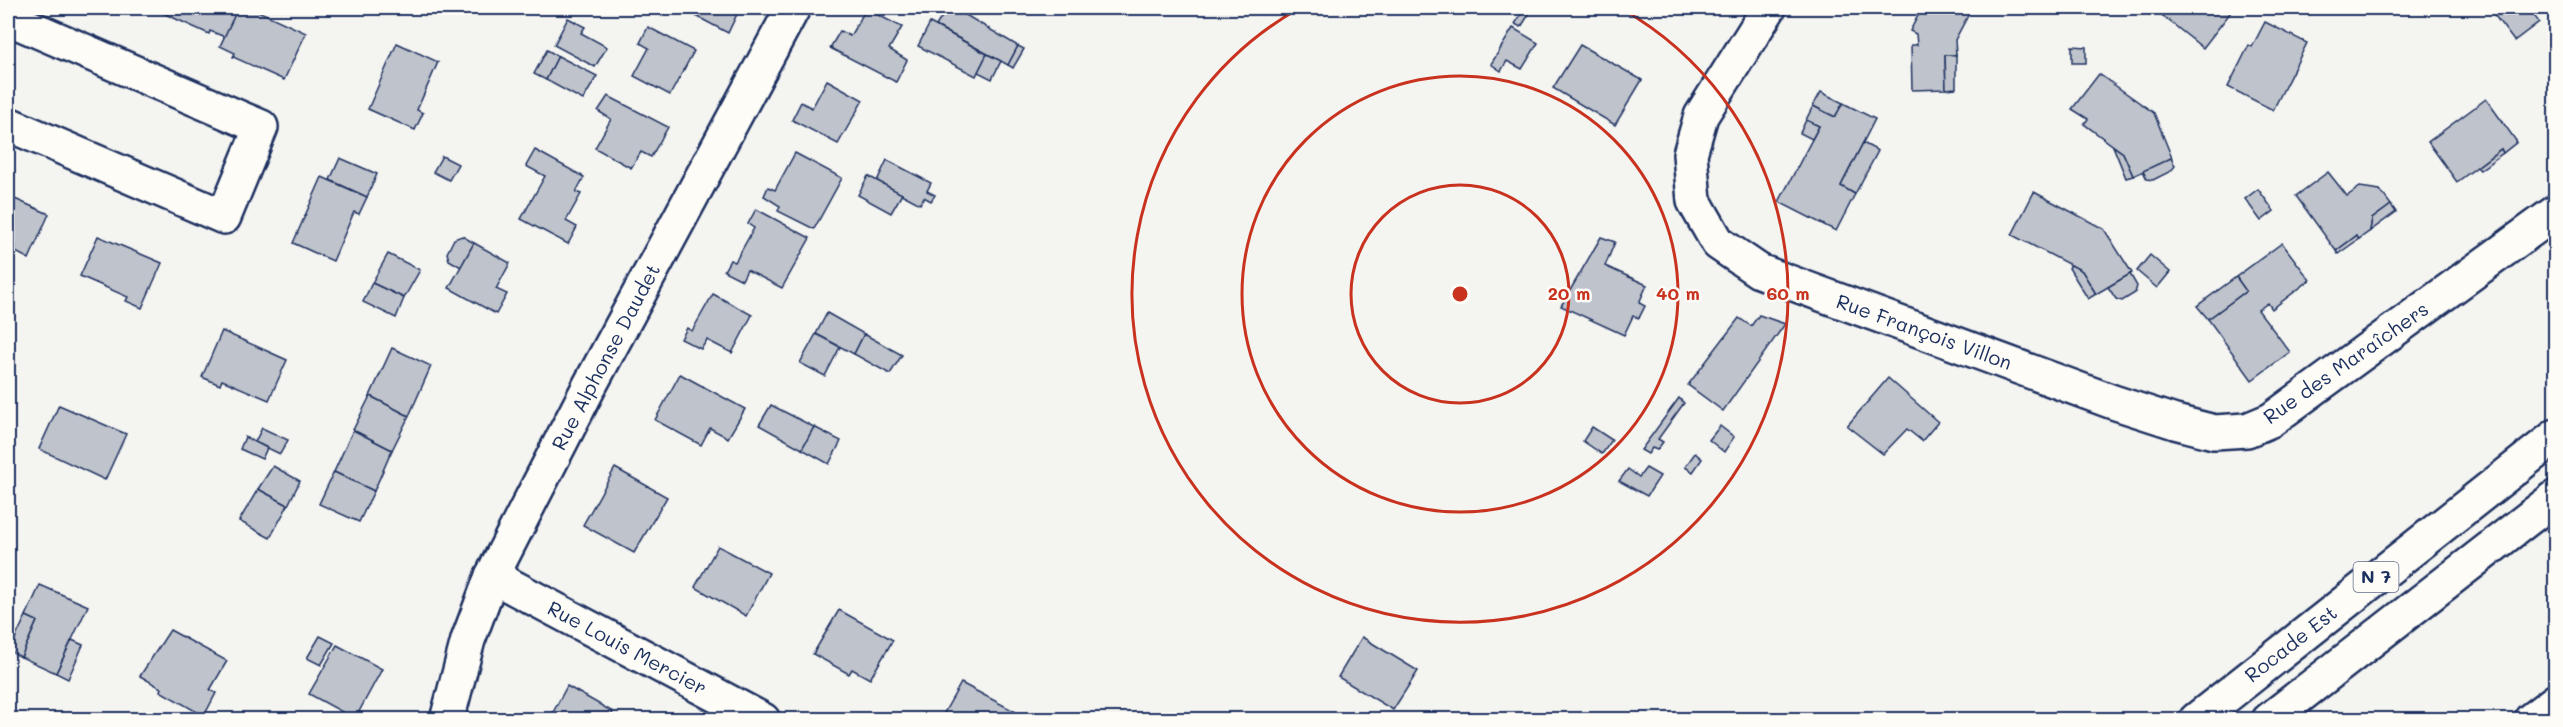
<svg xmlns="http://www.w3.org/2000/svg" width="2563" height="727" font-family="Mali,sans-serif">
	<rect width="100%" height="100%" fill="#f4f4f1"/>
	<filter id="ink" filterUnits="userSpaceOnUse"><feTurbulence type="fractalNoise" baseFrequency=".0167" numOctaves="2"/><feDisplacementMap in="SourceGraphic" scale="12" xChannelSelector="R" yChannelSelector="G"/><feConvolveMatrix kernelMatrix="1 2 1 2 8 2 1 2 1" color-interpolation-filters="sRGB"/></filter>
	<g filter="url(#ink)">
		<g fill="#bfc3cc" stroke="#1b2f5e" stroke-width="1.5">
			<path d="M152,8H238L225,37L210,31L209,34Z"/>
			<path d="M238,8H260L258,11L306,33L284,80L233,57L235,53L220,46Z"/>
			<path d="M681,8H729L728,10L737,14L728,33Z"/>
			<path d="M947,8H954L1018,46L1008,65L936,26Z"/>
			<path d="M1525,8H1533L1521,27L1515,24Z"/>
			<path d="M1922,8H1972L1955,40L1956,55H1945L1946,89L1912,90L1911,45H1917L1916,34L1910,31Z"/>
			<path d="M2164,8H2234L2203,48L2159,13Z"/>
			<path d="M2489,8H2528L2539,22L2514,41Z"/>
			<path d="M866,9L902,27L889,49L907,60L896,82L830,48L840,31L850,36Z"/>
			<path d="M568,18L585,27L581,33L607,47L595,67L554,45Z"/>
			<path d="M2265,22L2307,43L2273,110L2228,87L2249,45L2252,47Z"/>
			<path d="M930,23L987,54L976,76L918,46Z"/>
			<path d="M648,27L694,51L670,95L634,76L649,48L640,43Z"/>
			<path d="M1513,28L1538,43L1522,69L1507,61L1501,71L1491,64Z"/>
			<path d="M397,43L438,62L417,110L423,113L415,130L368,109Z"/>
			<path d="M1580,45L1642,80L1615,125L1553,88Z"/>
			<path d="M1018,46L1024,49L1013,68L1008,65Z"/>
			<path d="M2072,46L2086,47V63H2072Z"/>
			<path d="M547,50L558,56L546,80L534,74Z"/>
			<path d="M987,54L1001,61L992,79L978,72Z"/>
			<path d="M1945,55H1956V88L1946,89Z"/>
			<path d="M558,56L597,76L583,100L546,80Z"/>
			<path d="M2099,74L2154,113L2172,158L2133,176L2123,153L2084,124L2088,119L2072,109Z"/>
			<path d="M827,80L863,100L838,144L792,120L801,102L812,108Z"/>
			<path d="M1821,92L1843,103L1835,117L1813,106Z"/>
			<path d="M608,96L668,127L651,157L641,152L631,168L595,148L611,119L598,111Z"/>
			<path d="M2486,99L2517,142L2503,153L2501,149L2457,182L2428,142Z"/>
			<path d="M1843,103L1875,119L1841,186L1855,194L1836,231L1779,202L1819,126L1806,120L1813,106L1835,117Z"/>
			<path d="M1806,120L1819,126L1812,139L1800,133Z"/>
			<path d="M1863,143L1878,151L1855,194L1841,186Z"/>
			<path d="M2113,146L2123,153L2133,176L2126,178Z"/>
			<path d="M2501,149L2503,153L2480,170L2477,167Z"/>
			<path d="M535,150L584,177L576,192L581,194L566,221L577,227L568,244L521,219L545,176L526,166Z"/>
			<path d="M795,153L842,178L814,229L778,211L780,206L764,196L768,187L775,190Z"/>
			<path d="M442,156L458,164L449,180L433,172Z"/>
			<path d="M340,158L377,174L367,197L330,180Z"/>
			<path d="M2171,158L2175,166L2171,171L2153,180L2147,179L2143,171Z"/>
			<path d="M887,160L931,183L927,191L935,195L931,201L924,197L920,204L877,181Z"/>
			<path d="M2328,172L2347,196L2360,187L2380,190L2391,205L2372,219L2370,231L2359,239L2356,236L2336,251L2296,196Z"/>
			<path d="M868,176L902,194L891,213L858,195Z"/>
			<path d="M322,177L367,197L359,214L354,212L333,261L293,243Z"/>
			<path d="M2258,189L2274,211L2261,221L2245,199Z"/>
			<path d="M2034,192L2104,229L2132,273L2096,294L2082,271L2012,235Z"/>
			<path d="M8,196L49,214L29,259L14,251L16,247L8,243Z"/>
			<path d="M2391,205L2396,212L2370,231L2372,219Z"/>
			<path d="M756,209L810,238L782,288L747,270L742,280L724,271L730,260L735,262L754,228L748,224Z"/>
			<path d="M98,236L162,263L142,308L126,301L128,297L80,276Z"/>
			<path d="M462,236L474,243L461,267L449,260L447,253L454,239Z"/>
			<path d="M2356,236L2359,239L2338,254L2336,251Z"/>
			<path d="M1601,237L1615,242L1605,266L1647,285L1639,303L1645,306L1639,318L1633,316L1624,335L1561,306Z"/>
			<path d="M474,243L510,263L496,289L507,294L496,314L449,288Z"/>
			<path d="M2282,243L2310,280L2272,309L2268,303L2258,310L2290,352L2252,380L2208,319L2246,291L2236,277Z"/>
			<path d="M388,254L420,270L404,298L372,283Z"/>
			<path d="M2150,255L2170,272L2157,288L2137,271Z"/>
			<path d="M2071,265L2082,271L2096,294L2088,299L2069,268Z"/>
			<path d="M2130,274L2137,286L2135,293L2122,301L2116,299L2108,287Z"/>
			<path d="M2236,277L2246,291L2208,319L2197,306Z"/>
			<path d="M372,283L404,298L396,318L363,302Z"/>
			<path d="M713,294L752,315L732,353L707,340L701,349L681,339L687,328L692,331Z"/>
			<path d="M827,313L864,334L854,354L816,334Z"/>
			<path d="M1759,315L1785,324L1723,411L1688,385L1739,318L1751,326Z"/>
			<path d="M222,331L287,360L269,400L222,380L220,385L202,377Z"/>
			<path d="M816,334L840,347L825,376L800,363Z"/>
			<path d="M864,334L902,355L890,374L854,354Z"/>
			<path d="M392,348L431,366L409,416L370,396Z"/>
			<path d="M680,374L745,409L728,438L710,428L701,445L655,420Z"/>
			<path d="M1888,378L1938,422L1922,441L1907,429L1883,454L1847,426Z"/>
			<path d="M370,396L409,416L392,450L353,430Z"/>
			<path d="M1679,398L1684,403L1658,439L1663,442L1657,450L1652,448L1648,454L1641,450Z"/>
			<path d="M59,405L126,434L105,480L39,449Z"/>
			<path d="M771,405L814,427L802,449L759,425Z"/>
			<path d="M1720,426L1734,437L1724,452L1709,440Z"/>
			<path d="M814,427L841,441L829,464L802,449Z"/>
			<path d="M1592,427L1612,440L1602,454L1583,441Z"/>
			<path d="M262,428L288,440L280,454L255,442Z"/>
			<path d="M353,430L392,450L374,491L334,472Z"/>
			<path d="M245,437L267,448L262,459L240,449Z"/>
			<path d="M1695,453L1702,459L1693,472L1685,467Z"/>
			<path d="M273,466L300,481L288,505L258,489Z"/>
			<path d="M615,468L667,497L634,553L583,525Z"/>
			<path d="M1646,468L1660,476L1647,496L1619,481L1628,469L1639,477Z"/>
			<path d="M334,472L374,491L359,522L319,504Z"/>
			<path d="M258,489L288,505L270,538L239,521Z"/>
			<path d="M718,546L769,573L746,616L695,587Z"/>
			<path d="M40,585L88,606L56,673L21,657L37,621L26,616Z"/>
			<path d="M839,610L893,640L870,679L852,669L849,674L813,654Z"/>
			<path d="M26,616L37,621L21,657L9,651Z"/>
			<path d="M170,630L227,661L210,690L216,693L204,716L160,691L161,688L140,676Z"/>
			<path d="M320,636L334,643L321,665L307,658Z"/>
			<path d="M1362,637L1418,671L1393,710L1338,677Z"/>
			<path d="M72,640L83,645L68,679L56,673Z"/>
			<path d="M337,645L382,669L355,719L309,694Z"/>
			<path d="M961,683L1016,712L1012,720H940Z"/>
			<path d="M567,686L613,712L609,720H549Z"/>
		</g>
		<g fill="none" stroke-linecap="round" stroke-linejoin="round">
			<g stroke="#1b2f5e" stroke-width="38">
				<g id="minor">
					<path d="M1769,8L1701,116L1690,154L1694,201L1718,243L1759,271L2113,402L2175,422L2214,432L2247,430L2271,420L2556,212"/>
					<path d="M8,18L261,127L224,217L8,124"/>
					<path d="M492,576L763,720"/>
					<path d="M447,720L468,640L492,576L590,385L793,8"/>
					<path d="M2531,720L2556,701"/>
				</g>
			</g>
			<g stroke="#1b2f5e" stroke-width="38">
				<g id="highway">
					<path d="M2196,720L2556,436"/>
					<path d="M2269,720L2556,497"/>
				</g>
			</g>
			<use href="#minor" stroke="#fdfcf7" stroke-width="33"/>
			<use href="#highway" stroke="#fdfcf7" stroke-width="33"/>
		</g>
	</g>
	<g fill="none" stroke="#c8321e" stroke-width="3">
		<circle cx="1460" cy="294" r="109"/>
		<circle cx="1460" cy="294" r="218"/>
		<path d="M1622 9A328 328 0 1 1 1298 9"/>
	</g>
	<g text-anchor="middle" stroke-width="5" stroke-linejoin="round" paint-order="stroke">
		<rect fill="#fdfcf7" stroke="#5f6c8c" stroke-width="1.5" x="2353.5" y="562" width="45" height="30" rx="4.5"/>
		<g font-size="18" font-weight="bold" fill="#1b2f5e">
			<text x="2376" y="583">N 7</text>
		</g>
		<g font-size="20" fill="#1b2f5e" stroke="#fdfcf7">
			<text transform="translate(1924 332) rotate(20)" y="7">Rue François Villon</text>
			<text transform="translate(606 357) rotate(-62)" y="7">Rue Alphonse Daudet</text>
			<text transform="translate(2346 363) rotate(-35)" y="7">Rue des Maraîchers</text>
			<text transform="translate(2291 644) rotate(-38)" y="7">Rocade Est</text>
			<text transform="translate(627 648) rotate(28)" y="7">Rue Louis Mercier</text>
		</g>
	</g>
	<circle cx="1460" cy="294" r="9" fill="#c8321e" stroke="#fdfcf7" stroke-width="3"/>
	<g font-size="18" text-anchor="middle" font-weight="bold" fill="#c8321e" stroke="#fdfcf7" stroke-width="5" stroke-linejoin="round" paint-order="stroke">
		<text x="1569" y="300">20 m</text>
		<text x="1678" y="300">40 m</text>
		<text x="1788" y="300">60 m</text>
	</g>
	<rect width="2563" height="727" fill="none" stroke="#fdfcf7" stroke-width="30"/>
	<rect x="15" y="15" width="2533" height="697" fill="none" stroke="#1b2f5e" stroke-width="2" filter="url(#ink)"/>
</svg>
